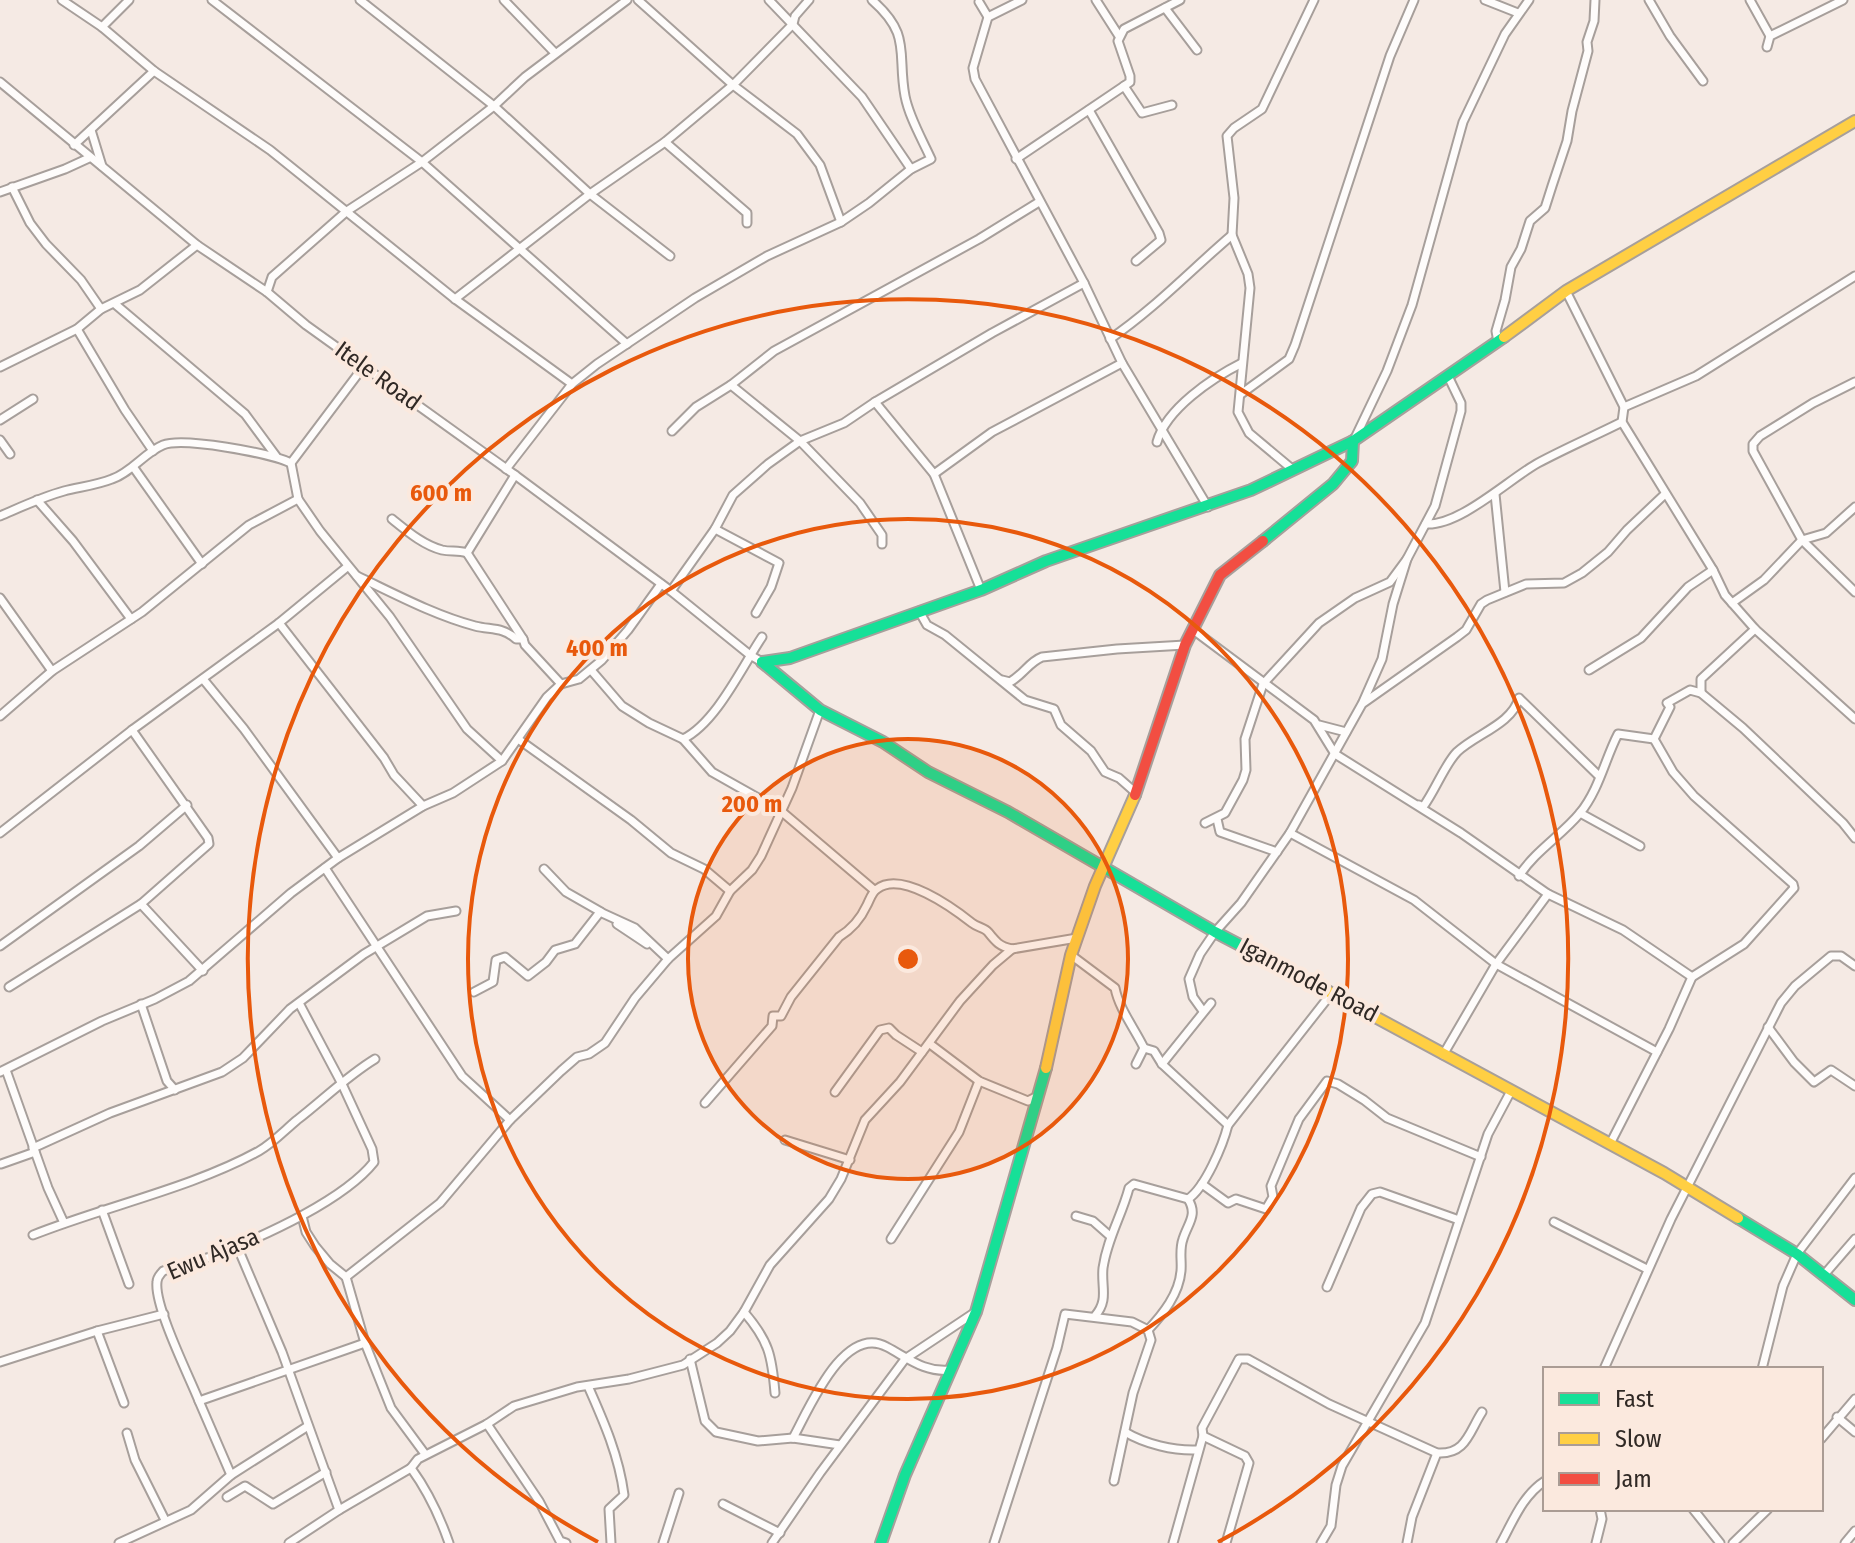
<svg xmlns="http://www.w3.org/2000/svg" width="1855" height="1543" font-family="'Fira Sans Condensed',sans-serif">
	<rect width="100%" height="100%" fill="#f5eae4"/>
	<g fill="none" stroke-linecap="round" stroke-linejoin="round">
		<g stroke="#a79f9b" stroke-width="11">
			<g id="street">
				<path d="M62,0L102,27L154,71L270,150L455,299L572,384"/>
				<path d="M212,0L422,162L627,344"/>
				<path d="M360,0L494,106L590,194L670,256"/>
				<path d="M504,0L555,53"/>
				<path d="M638,0L733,85L797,134L820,165L841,222"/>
				<path d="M769,0L862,97L911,169"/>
				<path d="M1022,0L988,17L973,68L975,79L1084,283L1122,363L1208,507"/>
				<path d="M1096,0L1119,36"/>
				<path d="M1485,0L1518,13"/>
				<path d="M1649,0L1670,36L1703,81"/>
				<path d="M1750,0L1770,36"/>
				<path d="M979,2L988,17"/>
				<path d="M1165,8L1197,50"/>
				<path d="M102,27L129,0"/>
				<path d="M1767,47L1770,36L1843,0"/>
				<path d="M0,82L197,245L267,292L306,325L515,475L671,591L750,655L762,662"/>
				<path d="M1124,86L1142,113L1172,105"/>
				<path d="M1089,110L1159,233L1161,240L1136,261"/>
				<path d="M91,130L102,166"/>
				<path d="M665,142L747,213V223"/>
				<path d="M74,145L154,71"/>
				<path d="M1016,159L1130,82V76L1118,41L1124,29L1180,0"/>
				<path d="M12,187L30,223L46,244L81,280L101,309"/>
				<path d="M0,192L65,169L89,158"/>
				<path d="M1566,291L1624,407L1622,422L1713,570L1725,595L1755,629L1855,719"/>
				<path d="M267,292L272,277L347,211L422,162L494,106L525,77L627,0"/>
				<path d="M455,299L590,194L665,142L733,85L793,24L795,16L809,0"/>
				<path d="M115,304L245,414L276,456"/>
				<path d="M77,329L125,410L153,451"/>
				<path d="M1110,339C1154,309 1191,270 1232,235"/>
				<path d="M1498,342L1496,331L1505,300L1511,267L1521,249L1530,221L1545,208L1552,186L1567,141L1572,111L1588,51L1587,42L1594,21L1595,0"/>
				<path d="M364,366L291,463L298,499L320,531L390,617L467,729L502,761"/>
				<path d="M0,367L77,329L101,309L140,290L197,245"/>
				<path d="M1855,382L1813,403L1760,436L1753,444V451L1802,540L1855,592"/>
				<path d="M731,385L800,441L860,503L882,535V544"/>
				<path d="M1241,394L1289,359L1295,345L1390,56L1414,0"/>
				<path d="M875,402L934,474L981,590"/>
				<path d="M1624,407L1696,376L1855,276"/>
				<path d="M0,420L33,399"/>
				<path d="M672,431L696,407L731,385L774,351L979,239L1039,202"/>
				<path d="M1355,438L1387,371L1412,305L1463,122L1505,34L1529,0"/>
				<path d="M0,440L10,454"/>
				<path d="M1157,442C1166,409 1212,378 1242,363"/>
				<path d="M134,468L202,564"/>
				<path d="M506,469L572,384L597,364L695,298L767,256L841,222L869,203L911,169L931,159C922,139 909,117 905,96C897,53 912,35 872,0"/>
				<path d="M1292,469L1249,433L1238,412L1250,288L1248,274L1232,235L1234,198L1227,136L1234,128L1262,109L1314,0"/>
				<path d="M934,474L992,432L1122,363"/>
				<path d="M1495,494L1505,592"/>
				<path d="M37,500L73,541L131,619"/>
				<path d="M0,516C21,507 42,497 64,491C80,487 97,485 112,479C132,472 144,453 163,445C183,437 270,453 291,463"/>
				<path d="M392,519C407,531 423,545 442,550C451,552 458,550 467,553L523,639"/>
				<path d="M1426,524C1460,526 1509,479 1538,463C1566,448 1594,436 1622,422"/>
				<path d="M715,529L779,563L771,587L756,613"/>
				<path d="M467,553L515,475"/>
				<path d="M347,567L279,623L384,758L394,775L423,806"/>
				<path d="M357,576C395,594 434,615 475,626C491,630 503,627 516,639H523L525,645L561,684"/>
				<path d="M671,591L715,529L733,495L768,464L800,441L844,423L875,402L992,333L1084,283"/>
				<path d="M0,598L52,671"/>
				<path d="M1732,603L1764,580L1802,540L1826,533L1855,507"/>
				<path d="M919,611L927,625L945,635L1025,700L1054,709L1061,725L1091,751L1105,772L1119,778L1136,793"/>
				<path d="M1192,629L1314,720L1335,754L1461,833L1548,894L1623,930L1692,977"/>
				<path d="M591,670L622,706L649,723L683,739L712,772L781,811L874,890"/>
				<path d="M1589,670L1641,638L1688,587L1713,570"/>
				<path d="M203,679L244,729L338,858"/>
				<path d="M1002,680L1010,682C1024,674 1029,662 1042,657L1117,649L1185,645"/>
				<path d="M1701,693V679L1755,629"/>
				<path d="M1363,702L1382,659L1393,604L1407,559L1435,506L1461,411V403L1448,376"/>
				<path d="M0,716L52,671L142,612L249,525L298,499"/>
				<path d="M1319,725L1346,732"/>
				<path d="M518,739L631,820L671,853L704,869L730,891"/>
				<path d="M683,739C716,723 742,667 762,637"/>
				<path d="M1654,739L1670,707L1667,703L1690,690L1701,693L1743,728L1843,823L1855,838"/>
				<path d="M1419,805L1423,807C1435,791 1445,764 1457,752C1476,734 1512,724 1519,698L1599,776"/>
				<path d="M1580,813L1640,846"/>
				<path d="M1217,819L1220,832L1277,852"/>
				<path d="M1205,823L1225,813L1243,780L1246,770L1245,739L1263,684L1319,623L1355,598L1390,582L1407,559"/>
				<path d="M0,833L132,730L279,623"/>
				<path d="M1290,833L1414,900L1496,964L1657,1052"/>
				<path d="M325,868L462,1076L510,1120"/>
				<path d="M544,869L566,892L601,912"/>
				<path d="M1519,876C1535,851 1562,835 1580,813C1599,790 1605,759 1618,734L1654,739"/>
				<path d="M141,904L203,971"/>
				<path d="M617,924L647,944"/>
				<path d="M0,946L139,846L187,805"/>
				<path d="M1071,955L1115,988C1119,1009 1135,1029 1144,1048L1154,1051L1162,1064L1228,1125"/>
				<path d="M9,987L141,904L209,844L208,838L132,730"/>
				<path d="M474,992L493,982L496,960L505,957L528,976L546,962L555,950L575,944L600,912L635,928L668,959"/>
				<path d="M299,1003L342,1084L372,1149L374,1162C344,1200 267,1234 222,1253C203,1260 182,1265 163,1271C160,1275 157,1277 157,1282C154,1306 189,1376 199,1401L365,1343"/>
				<path d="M141,1004L167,1081L175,1090"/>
				<path d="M1203,1011L1193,997L1189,979L1200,954L1215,932L1241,903L1290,833L1362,704L1457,637L1466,630L1481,604L1487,600L1526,584L1564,583L1582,573L1608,552L1627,530L1664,495"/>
				<path d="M1768,1027L1794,1062L1814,1082L1831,1070L1855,1086"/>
				<path d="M930,1044L979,1081L1028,1101L1036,1097"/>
				<path d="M1443,1055L1496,964L1548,894"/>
				<path d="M1136,1064L1144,1048"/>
				<path d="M1162,1064L1211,1003"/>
				<path d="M6,1070L48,1188L64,1223"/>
				<path d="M0,1072L102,1021L155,999L189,981L291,893L338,858L423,806L453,793L502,761L547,697L561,684L579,679L602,660L628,630L661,584"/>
				<path d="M835,1092L880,1030L889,1028L896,1035L922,1052"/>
				<path d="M705,1103L772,1026L773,1016H781L791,997L839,937C852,929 861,918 867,905C870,899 872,892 877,889C901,870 953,908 972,923C977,927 985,928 988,932C996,942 999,946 1012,949L1077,938"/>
				<path d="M785,1140L850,1160"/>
				<path d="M1610,1144L1669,1029L1692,977L1744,944L1794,888L1793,884L1694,796L1673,772L1654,739"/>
				<path d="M33,1148L110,1113L222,1072L243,1058L290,1009L364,954L427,916L456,911"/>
				<path d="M1,1164L35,1152"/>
				<path d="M1202,1184L1228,1203L1236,1199L1266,1209L1273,1197L1271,1186L1299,1119L1327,1081L1338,1084L1364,1100L1387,1118L1481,1157"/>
				<path d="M1188,1199C1205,1188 1223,1145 1228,1125L1331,994"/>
				<path d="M102,1210L129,1284"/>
				<path d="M302,1216L306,1232L315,1246L330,1264L346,1277L365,1343L391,1408L425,1454"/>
				<path d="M1076,1216L1093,1221L1110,1236"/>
				<path d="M1554,1222L1647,1269"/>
				<path d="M33,1235C106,1206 192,1188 259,1151C273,1143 285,1130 297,1120C323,1100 347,1076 375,1059"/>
				<path d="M891,1239L959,1132L979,1081"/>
				<path d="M237,1246L282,1352L339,1510L289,1543"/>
				<path d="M1823,1276L1855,1239"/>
				<path d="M346,1277L440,1203L510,1120L561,1071L577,1057L589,1054L605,1043L635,998L668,959L716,916L730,891L752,870L761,856L792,788L820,710"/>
				<path d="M1327,1287L1361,1208L1372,1194L1380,1192L1459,1220"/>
				<path d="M744,1312C769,1341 772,1356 775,1393"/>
				<path d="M1095,1316C1109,1300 1101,1287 1103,1268C1107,1239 1122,1215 1129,1188L1134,1184L1188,1199C1198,1215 1188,1223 1183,1239C1179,1250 1182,1260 1181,1271C1179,1294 1163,1314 1148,1330"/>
				<path d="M97,1331L124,1403"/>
				<path d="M690,1359L705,1421L716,1432L758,1441L793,1438L840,1445"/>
				<path d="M0,1362L97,1331L164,1314"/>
				<path d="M1604,1369L1671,1219L1781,1003L1795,986L1831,956H1841L1855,966"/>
				<path d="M1762,1369L1783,1286L1797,1254L1855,1178"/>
				<path d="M588,1386C604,1422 619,1456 624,1495L609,1509L611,1543"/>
				<path d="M199,1401L231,1475L308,1426"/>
				<path d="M1837,1417L1855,1432"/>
				<path d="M487,1424L539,1501L560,1541L566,1543"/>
				<path d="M1125,1432C1145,1444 1174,1451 1197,1450"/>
				<path d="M127,1433L135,1460L165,1520"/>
				<path d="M1203,1436L1245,1456L1249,1463L1226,1543"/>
				<path d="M793,1438C809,1409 844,1323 887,1347C908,1358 925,1373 951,1370"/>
				<path d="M1821,1439L1855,1399"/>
				<path d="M227,1497L245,1486L273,1504L326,1472"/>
				<path d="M723,1504L780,1533"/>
				<path d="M1693,1509L1720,1543"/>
				<path d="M339,1510L411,1468"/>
				<path d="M119,1543L191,1510L231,1475"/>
				<path d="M449,1543C440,1517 427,1490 411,1468L418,1459L487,1424L514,1406L577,1387L629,1379L683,1365L717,1343L730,1331L744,1312L770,1265L829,1199L841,1179L865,1120L900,1082L960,1001L993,965L1012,949"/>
				<path d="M663,1543L679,1493"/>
				<path d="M772,1543L820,1473L905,1359L974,1313"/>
				<path d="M994,1543L1057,1348L1065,1314L1132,1322L1148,1330L1151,1340L1133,1393L1114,1481"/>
				<path d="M1173,1543L1203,1436L1202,1428L1239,1359H1248L1329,1404L1437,1453C1466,1455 1469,1432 1482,1412"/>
				<path d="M1321,1543L1331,1526L1336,1485L1342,1466L1425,1323L1488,1134L1511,1091"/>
				<path d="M1407,1543L1412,1517L1437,1453"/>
				<path d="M1501,1543C1513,1521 1523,1495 1545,1481"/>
				<path d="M1596,1543L1602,1519L1600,1509"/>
				<path d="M1733,1543L1768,1509"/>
				<path d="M1845,1543L1855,1531"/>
			</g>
		</g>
		<g stroke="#a79f9b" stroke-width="14">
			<g id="fast">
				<path d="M1263,541L1333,484L1352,461L1353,441"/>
				<path d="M762,662L820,710L883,742L928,772L1008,812L1215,932L1318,986"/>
				<path d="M762,662L790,658L981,590L1046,561L1251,490L1353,441L1504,337"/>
				<path d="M1738,1218L1797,1254L1855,1300"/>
				<path d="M881,1543L905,1475L976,1312L1046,1068"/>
			</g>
		</g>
		<g stroke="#a79f9b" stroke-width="14">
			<g id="slow">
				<path d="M1504,337L1566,291L1855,121"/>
				<path d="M1318,986L1664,1173L1738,1218"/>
				<path d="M1046,1068L1071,955L1095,886L1135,795"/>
			</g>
		</g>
		<g stroke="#a79f9b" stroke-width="14">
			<path id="jam" d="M1135,795L1185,645L1220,575L1263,541"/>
		</g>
		<use href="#street" stroke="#fefcfb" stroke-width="7"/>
		<use href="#fast" stroke="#16e098" stroke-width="10"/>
		<use href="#slow" stroke="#ffcf43" stroke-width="10"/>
		<use href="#jam" stroke="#f24e42" stroke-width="10"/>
	</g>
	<circle cx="908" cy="959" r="220" fill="#e8590c" fill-opacity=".12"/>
	<g fill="none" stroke="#e8590c" stroke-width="4">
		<circle cx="908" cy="959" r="220"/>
		<circle cx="908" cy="959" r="440"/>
		<path d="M598 1542A660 660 0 1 1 1218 1542"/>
	</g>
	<g text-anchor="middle" stroke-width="8" stroke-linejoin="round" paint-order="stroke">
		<g font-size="24" fill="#302925" stroke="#fbe9de">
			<text transform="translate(378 376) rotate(36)" y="8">Itele Road</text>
			<text transform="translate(1309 980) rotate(28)" y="8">Iganmode Road</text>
			<text transform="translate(213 1254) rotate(-23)" y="8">Ewu Ajasa</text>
		</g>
	</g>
	<circle cx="908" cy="959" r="12" fill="#e8590c" stroke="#fbe9de" stroke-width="4"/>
	<g font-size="24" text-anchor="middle" font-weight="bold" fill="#e8590c" stroke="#fbe9de" stroke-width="8" stroke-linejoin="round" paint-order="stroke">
		<text x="441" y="501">600 m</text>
		<text x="597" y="656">400 m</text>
		<text x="752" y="812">200 m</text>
	</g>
	<rect x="1543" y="1367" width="280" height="144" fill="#fbe9de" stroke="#aa9c94" stroke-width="2"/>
	<rect x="1559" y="1393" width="40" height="12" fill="#16e098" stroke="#aa9c94" stroke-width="2"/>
	<text x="1615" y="1407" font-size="24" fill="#302925">Fast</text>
	<rect x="1559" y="1433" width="40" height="12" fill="#ffcf43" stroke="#aa9c94" stroke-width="2"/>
	<text x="1615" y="1447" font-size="24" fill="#302925">Slow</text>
	<rect x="1559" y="1473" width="40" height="12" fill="#f24e42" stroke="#aa9c94" stroke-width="2"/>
	<text x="1615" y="1487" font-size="24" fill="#302925">Jam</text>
</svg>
